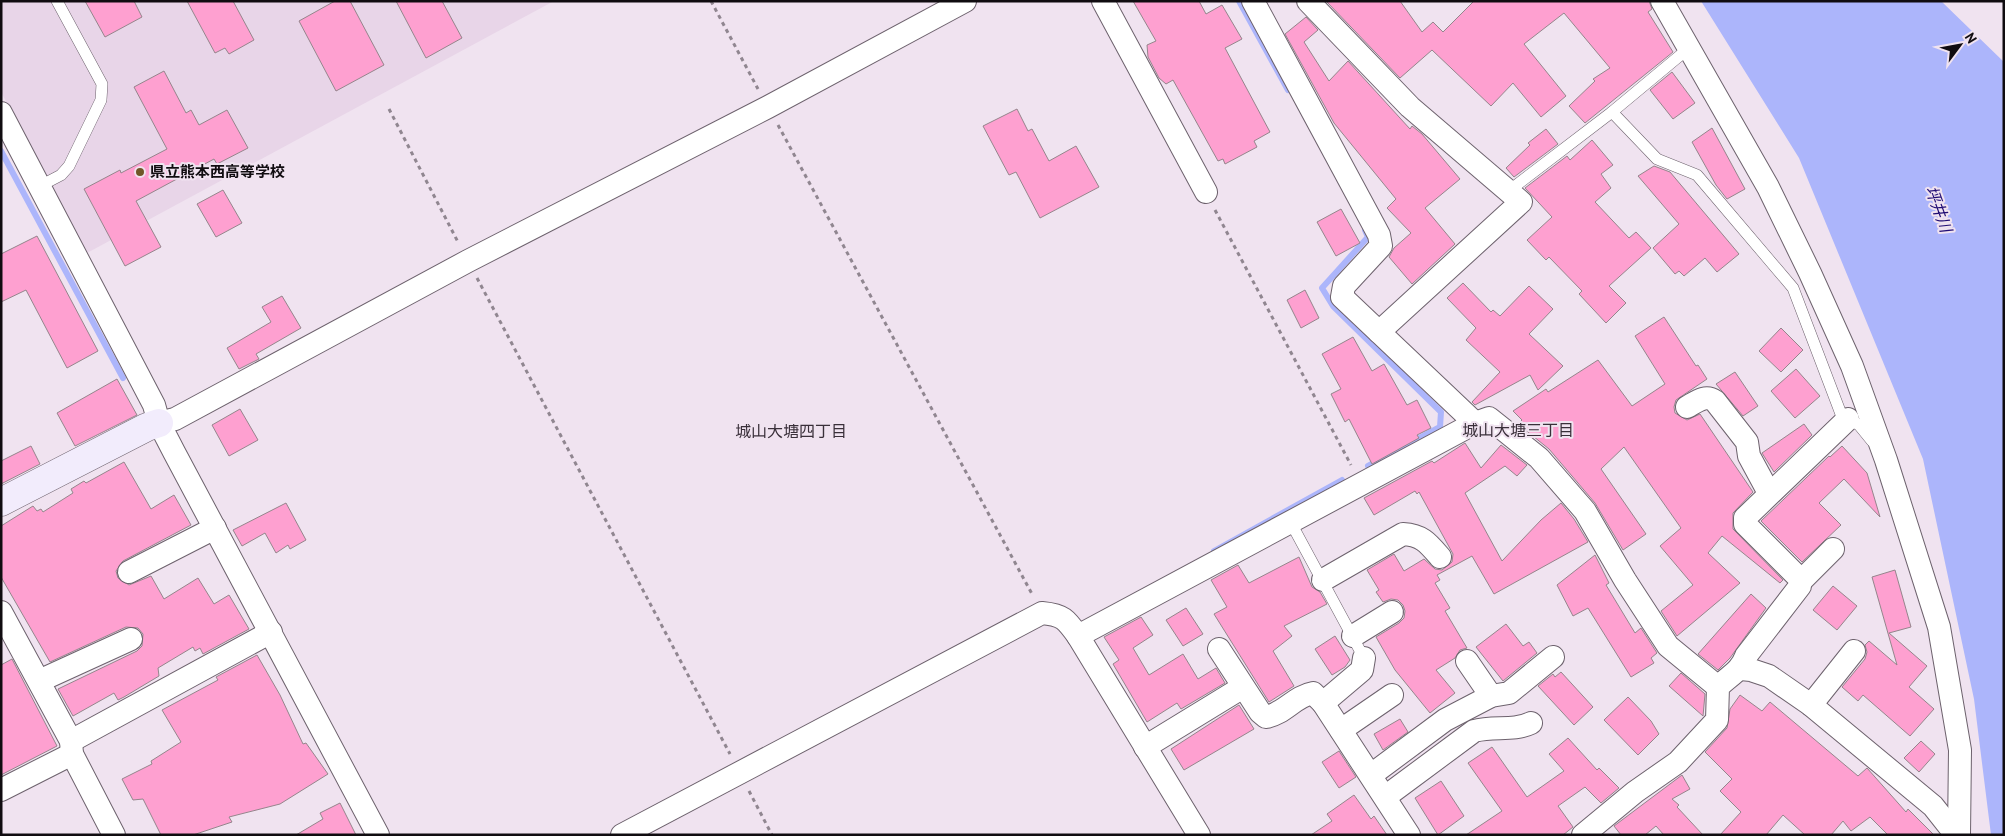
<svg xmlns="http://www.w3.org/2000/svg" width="2005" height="836" font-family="'PT Sans','Noto Sans JP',sans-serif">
	<rect width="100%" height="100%" fill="#f0e3f0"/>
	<path fill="#e8d5e8" d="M1,1H554L87,253L1,92Z"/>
	<path fill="#acb5fb" d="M1701,1H1941L2004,62V835H1991L1974,699L1923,459L1799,158Z"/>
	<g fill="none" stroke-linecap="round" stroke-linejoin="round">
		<g stroke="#acb5fb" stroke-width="6">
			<path d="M1239,1L1288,90"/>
			<path d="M1,151L123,378"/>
			<path d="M1365,230L1368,237L1322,288L1333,306L1441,412L1440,427L1368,466"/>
			<path d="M1214,551L1342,480"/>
		</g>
	</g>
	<g fill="#fea0d0" stroke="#95858c">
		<path d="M85,1H134L142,17L105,37Z"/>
		<path d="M187,1H233L254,40L229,54L225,48L215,53Z"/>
		<path d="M335,1H350L384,65L336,91L299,21Z"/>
		<path d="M396,1H442L462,38L426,58Z"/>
		<path d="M1133,1H1199L1206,14L1222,5L1242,39L1225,48L1270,132L1254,141L1257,147L1225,164L1223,159L1218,161L1173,80L1166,84L1159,78L1148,57L1147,45L1156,41Z"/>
		<path d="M1326,1H1400L1422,32L1433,22L1443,32L1474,1H1649L1652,9L1648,12L1673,52L1585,123L1569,106L1595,81L1593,79L1610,68L1564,13L1524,44L1566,96L1541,117L1513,83L1491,106L1432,50L1400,78Z"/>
		<path d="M1306,17L1318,30L1304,42L1329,81L1348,61L1410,129L1412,126L1422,134L1460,179L1425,208L1455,244L1412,284L1389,257L1394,248L1411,233L1387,208L1396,199L1334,123L1285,34Z"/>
		<path d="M164,71L186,113L191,110L199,125L227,110L248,148L217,164L214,159L136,201L161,247L125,266L84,189L120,170L121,173L167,149L134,87Z"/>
		<path d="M1672,72L1695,103L1673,119L1650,90Z"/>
		<path d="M1017,109L1028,131L1032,129L1049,161L1076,146L1099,187L1040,218L1016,172L1009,175L983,126Z"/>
		<path d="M1712,128L1745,189L1727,199L1716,185L1692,142Z"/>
		<path d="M1546,129L1558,144L1514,177L1506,168L1530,145L1528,143Z"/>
		<path d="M1592,140L1613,165L1601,174L1611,188L1595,202L1629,238L1636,232L1651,248L1609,286L1626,303L1606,323L1579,294L1582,291L1549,257L1546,260L1527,240L1552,217L1525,188L1567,156L1570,160Z"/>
		<path d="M1654,166L1670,172L1739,254L1717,272L1705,258L1684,276L1679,271L1675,274L1653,248L1679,224L1638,176Z"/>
		<path d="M223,190L242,223L216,237L197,204Z"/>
		<path d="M1341,209L1360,243L1336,256L1317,222Z"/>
		<path d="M37,236L98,351L67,368L26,290L1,302V254Z"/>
		<path d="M1463,283L1491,312L1493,310L1500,316L1529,286L1553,309L1529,334L1563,366L1538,390L1530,375L1475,405L1472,402L1500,372L1466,340L1476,328L1447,298Z"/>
		<path d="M1305,290L1319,318L1301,328L1287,300Z"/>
		<path d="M282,296L301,328L256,354L259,359L239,369L227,348L271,322L262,307Z"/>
		<path d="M1664,317L1696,366L1698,365L1707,379L1676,400L1674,407L1675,413L1687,420L1700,414L1753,492L1733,513V529L1783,580L1780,583L1722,536L1708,553L1740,583L1677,636L1661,611L1693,585L1660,546L1681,528L1624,447L1601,469L1646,534L1623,550L1595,503L1549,449L1518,424L1522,420L1513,411L1546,389L1548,392L1598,360L1632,406L1665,384L1635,336Z"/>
		<path d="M1781,328L1803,350L1781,372L1759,351Z"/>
		<path d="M1353,337L1372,371L1384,364L1407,405L1417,400L1431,428L1417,435L1419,438L1372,464L1349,419L1345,422L1331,394L1341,389L1322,354Z"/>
		<path d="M1796,369L1820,396L1795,418L1771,391Z"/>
		<path d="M1735,372L1758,406L1743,416L1716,384Z"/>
		<path d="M117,379L137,415L75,446L57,413Z"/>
		<path d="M240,409L258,440L229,456L212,425Z"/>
		<path d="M1804,424L1812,435L1774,472L1762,453Z"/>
		<path d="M1465,443L1481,468L1501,445L1527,465L1517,476L1505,466L1465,493L1502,561L1541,520L1561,503L1574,519L1588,542L1494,594L1472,556L1437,575L1440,580L1435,583L1450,608L1445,611L1467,648L1460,650L1455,658L1436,670L1455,693L1430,713L1395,670L1376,637L1399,623L1404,618L1405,611L1403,605L1398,600L1391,599L1383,602L1376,592L1379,590L1367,570L1394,554L1404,571L1424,559L1435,569L1442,570L1452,562L1453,554L1419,492L1417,494L1415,491L1374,515L1364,498L1432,461L1434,463Z"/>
		<path d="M31,446L40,464L1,484V461Z"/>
		<path d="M1842,446L1867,473L1880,517L1844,479L1819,503L1841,525L1802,562L1761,521L1829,456L1830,457Z"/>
		<path d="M124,462L151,509L174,495L191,525L123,561L116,571L118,578L129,585L151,576L164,599L198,578L214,604L229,595L249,629L203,654L200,648L195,651L193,647L158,668L159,676L124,697L118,700L114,693L73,716L58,689L137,651L142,646L143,634L138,628L126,627L50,662L1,577V526L33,506L37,511L41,509L43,512L73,493L71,489L84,481L86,483Z"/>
		<path d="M286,503L306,540L290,549L288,545L276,553L265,533L242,546L233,530Z"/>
		<path d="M1595,555L1609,583L1606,585L1635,633L1641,628L1657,653L1651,658L1654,663L1631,677L1588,608L1573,616L1557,585Z"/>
		<path d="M1299,557L1312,587L1320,592L1327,604L1284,626L1292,636L1273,651L1294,686L1269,702L1214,614L1227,607L1211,580L1238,565L1249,583Z"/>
		<path d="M1895,570L1911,627L1889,633L1927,666L1909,687L1934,709L1910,736L1863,695L1858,701L1842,687L1865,659L1867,652L1865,645L1869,641L1897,665L1872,577Z"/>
		<path d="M1833,586L1857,606L1837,630L1813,610Z"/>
		<path d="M1751,594L1766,608L1730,658L1718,670L1698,654Z"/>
		<path d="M1186,608L1203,634L1183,646L1166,620Z"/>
		<path d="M1141,617L1153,635L1133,648L1149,675L1183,654L1198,679L1216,668L1225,683L1181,709L1177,703L1147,722L1113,664L1119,660L1104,637Z"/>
		<path d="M1506,624L1523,646L1529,642L1537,653L1503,681L1476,647Z"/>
		<path d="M1335,636L1350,660L1345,667L1332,675L1315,649Z"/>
		<path d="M257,655L280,695L303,744L306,743L328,774L280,804L229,817L232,822L193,835H161L143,799L133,800L122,779L152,764L151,761L181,742L162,710L218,680L216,677Z"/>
		<path d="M12,659L57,746L1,775V665Z"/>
		<path d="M1561,672L1593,707L1574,725L1538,686L1553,674L1555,677Z"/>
		<path d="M1681,673L1705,694L1703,716L1669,686Z"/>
		<path d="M1740,695L1762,711L1770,702L1858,776L1867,768L1906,812L1908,809L1934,835H1888L1870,817L1851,831L1843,821L1831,835H1805L1783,815L1766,835H1720L1741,812L1720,791L1732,779L1705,752L1727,728L1730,709Z"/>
		<path d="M1628,697L1651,721L1659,734L1638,755L1604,720Z"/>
		<path d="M1239,705L1254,729L1184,770L1171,749Z"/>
		<path d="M1400,719L1408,732L1383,750L1374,734Z"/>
		<path d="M1568,738L1597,770L1599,768L1619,788L1601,803L1585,787L1558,806L1573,827L1563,835H1466L1502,811L1468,763L1492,747L1527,797L1564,771L1549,754Z"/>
		<path d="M1921,741L1935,754L1919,772L1904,758Z"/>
		<path d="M1339,751L1356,777L1339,788L1322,762Z"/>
		<path d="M1682,775L1690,789L1672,799L1679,805L1677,807L1703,835H1664L1656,826L1645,835H1621L1614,826Z"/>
		<path d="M1441,781L1464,816L1438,835L1415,798Z"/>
		<path d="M1354,795L1371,819L1374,816L1387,835H1311L1332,821L1327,814Z"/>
		<path d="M340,803L356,835H296L323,819L320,813Z"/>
	</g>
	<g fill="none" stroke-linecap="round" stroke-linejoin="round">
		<g stroke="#6d626d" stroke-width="12">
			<g id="lane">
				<path d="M1612,112L1657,159L1697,175L1793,288L1841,414L1859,425L1872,441"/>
				<path d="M40,186L61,175L69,166L101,100L102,84L57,1"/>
				<path d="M1510,190L1612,112L1689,48"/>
				<path d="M1291,523L1364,658"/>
			</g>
		</g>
		<g stroke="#6d626d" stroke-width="24">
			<g id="street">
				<path d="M1103,1L1206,192"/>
				<path d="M1308,1L1410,107L1521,202L1379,332"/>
				<path d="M1662,1L1768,187L1810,273L1852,366L1886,460L1939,627L1960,750L1959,835"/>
				<path d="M1,113L154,405L159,423L174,452L378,835"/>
				<path d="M1687,407C1696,402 1705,394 1715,401L1747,442L1749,456L1769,493"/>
				<path d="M159,423L175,419L468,261L768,107L965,1"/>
				<path d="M1475,423L1489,418L1539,458L1585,511L1625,580L1668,646L1718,687"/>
				<path d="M129,572L215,528"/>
				<path d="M1323,580L1403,534C1422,535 1428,543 1440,557"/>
				<path d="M1800,582L1833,549"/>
				<path d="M1,612L71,741L72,754L114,835"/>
				<path d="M1078,636L1475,423L1342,297L1344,286L1381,246L1379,235L1253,1"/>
				<path d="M1353,636L1392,612"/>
				<path d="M1219,649L1260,712L1266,717C1284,714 1295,696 1313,693L1323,703"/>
				<path d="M1364,658L1362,670L1323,703L1409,835"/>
				<path d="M1467,661L1491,696"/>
				<path d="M1741,669L1751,670L1769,676L1811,705L1933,806L1956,835"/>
				<path d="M39,681L131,639"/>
				<path d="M1811,705L1854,651"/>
				<path d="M1341,730L1392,695"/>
				<path d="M71,741L271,632"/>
				<path d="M1145,747L1243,687"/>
				<path d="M1371,775L1445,720L1491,696L1509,693L1553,657"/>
				<path d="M1,790L72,754"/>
				<path d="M1385,797L1474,731C1494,725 1512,732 1531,723"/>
				<path d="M622,835L1042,613C1063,615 1066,619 1078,636L1199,835"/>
				<path d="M1583,835L1635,792L1678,762L1717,720L1718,687C1730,675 1740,672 1746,656L1800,586V579L1745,524V518L1848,419"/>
			</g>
		</g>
		<g stroke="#6d626d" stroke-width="29">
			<path id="secondary" d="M1,502L147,427L159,423"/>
		</g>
		<g stroke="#908690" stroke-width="3" stroke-dasharray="4 4" stroke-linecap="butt">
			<path d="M711,1L758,89"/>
			<path d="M389,109L459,244"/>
			<path d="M778,125L1032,594"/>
			<path d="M1215,210L1351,465"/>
			<path d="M477,278L730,754"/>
			<path d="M749,791L772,835"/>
		</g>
		<use href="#lane" stroke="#fff" stroke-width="11"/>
		<use href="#street" stroke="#fff" stroke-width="22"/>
		<use href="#secondary" stroke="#f2ecfc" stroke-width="28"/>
	</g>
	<circle fill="#705628" stroke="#f0e3f0" stroke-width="2" cx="140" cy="172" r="5"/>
	<g text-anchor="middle" stroke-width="4" stroke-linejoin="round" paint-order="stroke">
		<g font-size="15" font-weight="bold" fill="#100c10" stroke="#f0e3f0" text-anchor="start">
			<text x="150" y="177">県立熊本西高等学校</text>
		</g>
		<g font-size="16" font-style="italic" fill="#210d74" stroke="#f0e3f0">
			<text transform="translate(1939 209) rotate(70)" y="6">坪井川</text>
		</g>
		<g font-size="16" fill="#3a303a" stroke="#f0e3f0">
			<text x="1518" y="436">城山大塘三丁目</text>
			<text x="791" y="437">城山大塘四丁目</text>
		</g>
	</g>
	<rect width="2005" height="836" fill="none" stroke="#100c10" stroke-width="5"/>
	<g transform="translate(1960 45) rotate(58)" stroke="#f0e3f0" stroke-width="4" paint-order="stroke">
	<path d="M0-4L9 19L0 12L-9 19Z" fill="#100c10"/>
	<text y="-8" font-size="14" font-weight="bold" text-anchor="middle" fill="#100c10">N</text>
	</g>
</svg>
